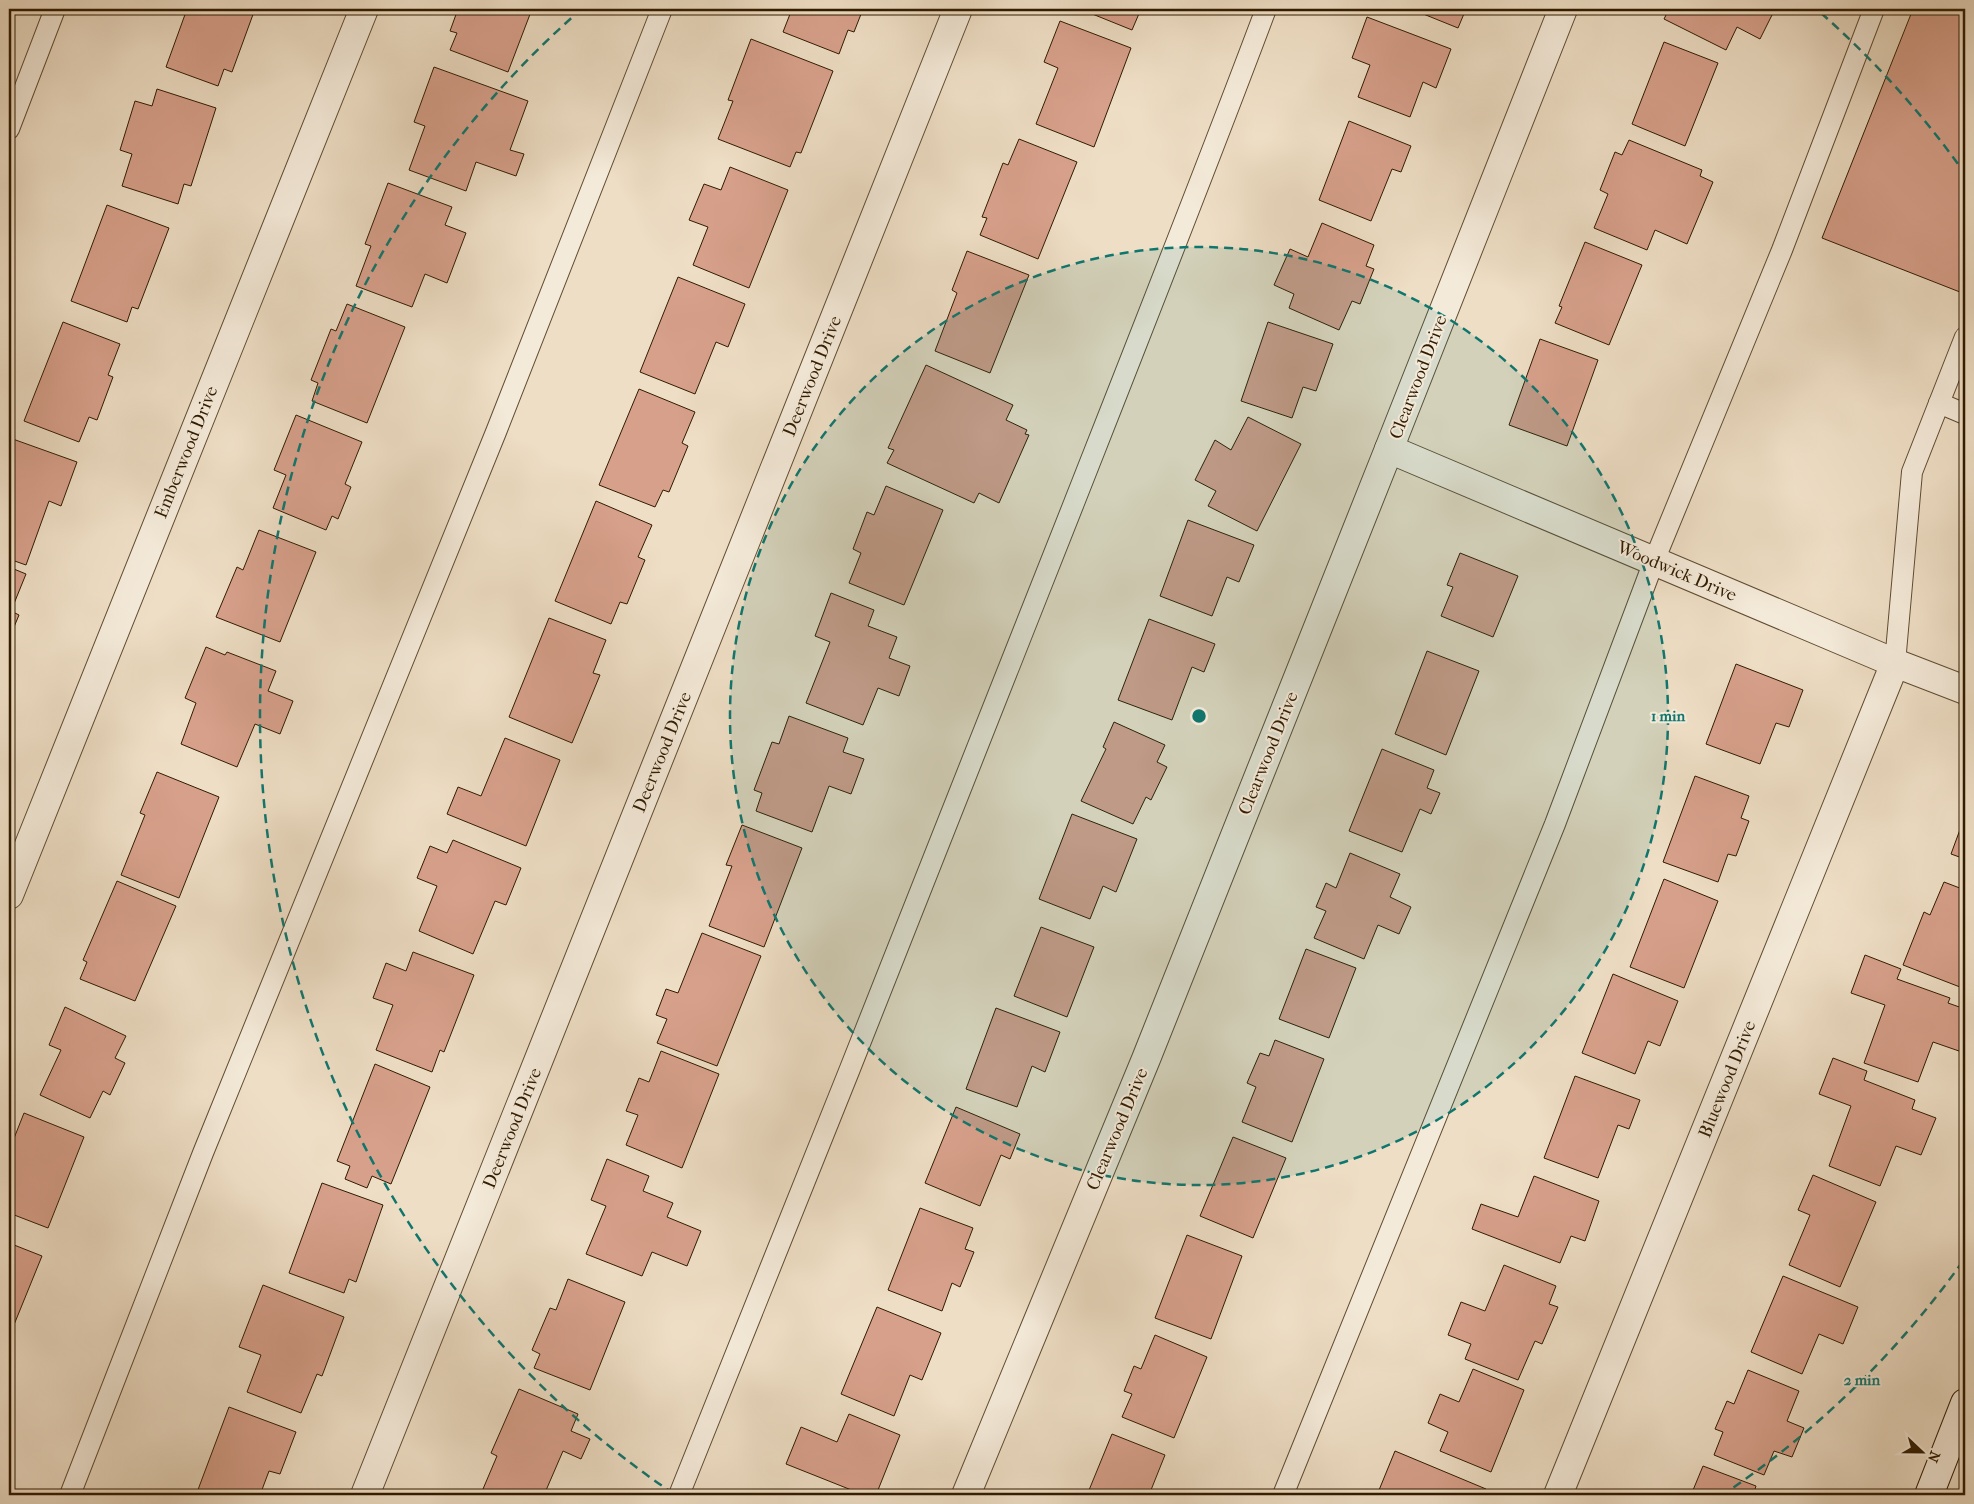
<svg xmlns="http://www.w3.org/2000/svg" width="1974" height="1504" font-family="'IM FELL French Canon',serif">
	<rect width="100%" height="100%" fill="#eedec5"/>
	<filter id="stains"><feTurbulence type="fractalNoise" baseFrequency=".004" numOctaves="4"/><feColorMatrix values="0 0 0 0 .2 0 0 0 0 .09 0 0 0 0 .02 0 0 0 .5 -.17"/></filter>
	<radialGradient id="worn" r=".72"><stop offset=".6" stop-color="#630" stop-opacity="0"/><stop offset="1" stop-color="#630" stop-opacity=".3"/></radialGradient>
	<g fill="#d7a08b" stroke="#301b00">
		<path d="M187,9H255L232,72L224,69L218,86L166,67Z"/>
		<path d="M458,9H532L508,72L450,50L457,33L450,31Z"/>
		<path d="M792,9H863L854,32L848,30L839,54L783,32Z"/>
		<path d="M1080,9H1141L1132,30Z"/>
		<path d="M1411,9H1466L1458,28Z"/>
		<path d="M1669,9H1775L1760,39L1737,27L1726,50L1664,19Z"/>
		<path d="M1913,9H1965V294L1822,238Z"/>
		<path d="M1367,17L1451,49L1436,88L1423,82L1410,117L1358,97L1370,65L1352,58Z"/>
		<path d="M1060,21L1131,48L1094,147L1036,124L1058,68L1044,62Z"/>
		<path d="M751,39L833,71L801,153L796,152L790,167L718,139L733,101L728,100Z"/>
		<path d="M1664,42L1718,63L1685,146L1632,124Z"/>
		<path d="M434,67L528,101L510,150L524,154L516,176L476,162L466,191L409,170L425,126L414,122Z"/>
		<path d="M157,89L216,108L191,186L184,184L178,204L122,186L132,154L120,150L135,101L152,106Z"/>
		<path d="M1349,121L1411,146L1401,172L1392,169L1371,221L1319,200Z"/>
		<path d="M1019,139L1077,162L1038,259L980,235L987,218L982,217L1003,163L1008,165Z"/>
		<path d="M1629,140L1702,170L1700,176L1713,182L1687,244L1655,230L1647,250L1594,228L1608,194L1600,190L1615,152L1622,155Z"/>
		<path d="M730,167L788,190L749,288L693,265L708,227L689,220L704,184L721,190Z"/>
		<path d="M388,183L452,207L445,225L466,233L447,283L425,274L412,307L356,286L371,246L365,244Z"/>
		<path d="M107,205L169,228L138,309L132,307L127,322L71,301Z"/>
		<path d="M1322,223L1374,245L1366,266L1374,269L1360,304L1352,301L1339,330L1289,308L1294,294L1274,285L1290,249L1308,257Z"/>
		<path d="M1585,242L1642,265L1609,345L1555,323L1562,307L1559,306Z"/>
		<path d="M967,251L1029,275L990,373L935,351L957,293L952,290Z"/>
		<path d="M678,277L745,304L728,347L716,342L695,394L640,372Z"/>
		<path d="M347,304L405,327L367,423L312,401L318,383L311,380L331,329L336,331Z"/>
		<path d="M63,322L120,344L108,375L113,377L97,420L89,417L79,442L24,421Z"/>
		<path d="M1268,322L1333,344L1316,391L1303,387L1292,418L1241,401Z"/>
		<path d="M1540,339L1598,360L1567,446L1509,425Z"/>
		<path d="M926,365L1013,405L1006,420L1027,430L1025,434L1029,435L999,503L979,493L974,503L887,463L894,450L888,448Z"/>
		<path d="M639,389L695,412L682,443L688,446L669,492L663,490L655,507L599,485Z"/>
		<path d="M296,415L362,442L345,484L351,487L338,519L332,516L326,530L273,508L286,475L274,470Z"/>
		<path d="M1248,417L1301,444L1257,531L1208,506L1216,491L1195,480L1215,440L1231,450Z"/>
		<path d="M10,438L77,462L61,506L49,501L26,565L9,559V443Z"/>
		<path d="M886,486L943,510L904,605L849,583L861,553L853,549L867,512L874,515Z"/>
		<path d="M596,501L652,525L638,557L645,560L627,604L620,602L611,624L555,601Z"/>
		<path d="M1188,520L1254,545L1239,582L1227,577L1212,616L1160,596Z"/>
		<path d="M259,530L316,552L280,642L216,617L237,567L243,570Z"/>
		<path d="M1460,553L1518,576L1493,637L1441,616L1453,587L1447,585Z"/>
		<path d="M9,567L26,574L11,611L19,615L9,639Z"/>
		<path d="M831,593L874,610L868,626L897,637L889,658L910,666L899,696L878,688L863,725L806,703L830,642L815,636Z"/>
		<path d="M549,618L606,640L593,673L600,675L572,743L509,717Z"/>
		<path d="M1149,619L1215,644L1204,672L1192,667L1172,720L1118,700Z"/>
		<path d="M206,647L225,655L227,652L276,671L268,691L293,701L280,734L255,724L237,767L181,744L196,703L185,698Z"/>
		<path d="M1427,651L1479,671L1446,755L1395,734Z"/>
		<path d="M1736,664L1803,690L1789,727L1776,723L1760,764L1706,744Z"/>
		<path d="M789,716L848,738L843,752L864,759L851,794L829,786L812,832L756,811L762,793L754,790L772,742L779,744Z"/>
		<path d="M1114,722L1165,745L1157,762L1167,767L1151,800L1146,797L1133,824L1081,801L1106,749L1103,747Z"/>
		<path d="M505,738L560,760L526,846L447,814L458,787L481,796Z"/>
		<path d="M1382,749L1434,770L1427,788L1440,793L1431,814L1420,809L1402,852L1349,831Z"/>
		<path d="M157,772L219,797L179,898L121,875L145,815L140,813Z"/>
		<path d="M1695,776L1749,796L1741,818L1749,821L1736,856L1728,854L1718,882L1663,862Z"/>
		<path d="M1072,814L1137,839L1116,892L1103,886L1090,919L1039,899Z"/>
		<path d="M1965,816V859L1951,854Z"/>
		<path d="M742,825L802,848L764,947L709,926L732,866L726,865Z"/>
		<path d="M453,840L521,868L506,905L495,901L473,954L419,931L437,886L417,878L430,846L447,853Z"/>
		<path d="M1350,853L1400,874L1390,897L1411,907L1399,934L1378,925L1364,959L1314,938L1326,911L1316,907L1326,883L1336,888Z"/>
		<path d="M1664,879L1718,901L1684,988L1630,967Z"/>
		<path d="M117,881L176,906L135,1001L80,979L87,962L83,960Z"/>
		<path d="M1944,882L1965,890V973L1960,987L1903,965L1924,912L1930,915Z"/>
		<path d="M1041,927L1094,947L1067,1017L1014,996Z"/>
		<path d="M702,933L761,956L717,1066L657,1043L667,1019L656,1015L666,989L678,993Z"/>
		<path d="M1306,949L1356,968L1329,1038L1279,1019Z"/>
		<path d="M413,952L474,975L444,1052L440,1050L432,1072L376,1050L393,1005L373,998L386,963L406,971Z"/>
		<path d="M1865,955L1901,969L1897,979L1950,998L1948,1003L1965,1009V1035L1959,1051L1933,1042L1918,1082L1864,1063L1885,1005L1851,993Z"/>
		<path d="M1613,974L1678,1001L1660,1046L1648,1041L1635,1074L1582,1053Z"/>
		<path d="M65,1007L126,1036L115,1058L125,1063L110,1095L103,1091L90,1118L40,1095L61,1050L49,1045Z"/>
		<path d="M996,1008L1060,1032L1045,1072L1032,1066L1017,1107L966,1089Z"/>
		<path d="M1275,1040L1324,1059L1292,1142L1242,1122L1256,1087L1247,1083L1260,1053L1269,1056Z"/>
		<path d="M661,1051L719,1074L682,1168L626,1145L638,1115L626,1111L639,1078L649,1082Z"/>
		<path d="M1833,1058L1867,1071L1864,1080L1915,1100L1912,1109L1936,1118L1921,1155L1896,1146L1880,1186L1829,1166L1851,1106L1819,1094Z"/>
		<path d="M375,1064L430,1087L391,1184L372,1176L367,1188L345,1179L350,1166L337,1161Z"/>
		<path d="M1575,1076L1640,1100L1629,1129L1618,1125L1598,1178L1544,1158Z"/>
		<path d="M956,1107L1020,1134L1010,1159L1001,1155L980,1206L925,1183Z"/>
		<path d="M24,1113L84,1137L48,1228L9,1213V1151Z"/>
		<path d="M1233,1137L1286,1158L1253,1238L1200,1216Z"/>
		<path d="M607,1159L649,1176L643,1191L673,1203L667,1217L701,1231L687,1266L652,1252L642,1276L586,1254L606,1206L591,1200Z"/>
		<path d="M1813,1175L1876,1202L1840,1287L1789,1265L1810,1215L1798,1210Z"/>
		<path d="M1534,1176L1599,1201L1585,1241L1571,1236L1560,1263L1472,1229L1481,1204L1518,1217Z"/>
		<path d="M322,1183L383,1205L356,1282L349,1279L344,1293L289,1273Z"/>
		<path d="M920,1208L973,1228L965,1249L974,1252L960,1287L952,1283L942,1311L888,1290Z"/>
		<path d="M1187,1235L1242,1256L1211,1339L1155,1318Z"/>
		<path d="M9,1243L42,1256L9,1337Z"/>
		<path d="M1504,1265L1556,1286L1549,1304L1558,1307L1542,1344L1535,1341L1518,1380L1465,1359L1471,1344L1448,1335L1461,1302L1485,1311Z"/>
		<path d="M1783,1276L1858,1307L1843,1344L1819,1334L1802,1374L1751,1352Z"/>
		<path d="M568,1279L625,1302L590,1390L534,1368L540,1354L532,1350L550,1308L556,1310Z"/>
		<path d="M263,1285L344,1317L322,1376L317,1374L301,1413L247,1392L261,1355L239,1347Z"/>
		<path d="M877,1307L941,1333L922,1380L910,1375L894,1416L841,1394Z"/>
		<path d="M1155,1335L1207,1357L1174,1438L1122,1417L1132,1394L1124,1391L1134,1366L1141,1369Z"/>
		<path d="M1473,1369L1524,1390L1491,1472L1440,1451L1448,1432L1428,1423L1440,1394L1459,1402Z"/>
		<path d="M1748,1370L1799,1391L1787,1421L1804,1428L1792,1457L1774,1451L1764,1475L1714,1455L1723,1432L1715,1429L1727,1401L1734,1404Z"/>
		<path d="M519,1389L578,1414L571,1431L590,1439L581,1459L563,1451L544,1495H498L483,1489L497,1456L491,1453Z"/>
		<path d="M229,1407L296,1432L280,1474L269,1471L260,1495H196Z"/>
		<path d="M849,1414L900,1435L876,1495H864L786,1464L801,1427L837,1442Z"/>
		<path d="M1112,1434L1165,1455L1149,1495H1087Z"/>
		<path d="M1395,1451L1486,1489L1483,1495H1377Z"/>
		<path d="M1703,1466L1756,1486L1753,1495H1691Z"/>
	</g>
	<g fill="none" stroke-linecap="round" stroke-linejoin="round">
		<g stroke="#604c31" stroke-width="22">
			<g id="service">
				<path d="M9,129L55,9"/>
				<path d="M1939,403L1965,414"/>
				<path d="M1895,663L1912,472L1965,337"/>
				<path d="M70,1495L203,1153L496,432L662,9"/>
				<path d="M679,1495C812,1165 944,834 1074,503C1139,338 1204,174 1266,9"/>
				<path d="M1283,1495L1555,824L1654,561L1782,250L1874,9"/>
			</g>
		</g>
		<g stroke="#604c31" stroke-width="30">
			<g id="minor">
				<path d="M1389,449L1895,663L1965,690"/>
				<path d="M9,895L364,9"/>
				<path d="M365,1495L958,9"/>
				<path d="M966,1495L1146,1059L1389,449L1563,9"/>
				<path d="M1558,1495L1895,663"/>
			</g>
		</g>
		<g stroke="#301b00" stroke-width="30">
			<path id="secondary" d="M1929,1495L1965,1403"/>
		</g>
		<use href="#service" stroke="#f4ead9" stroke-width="20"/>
		<use href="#minor" stroke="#f4ead9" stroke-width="28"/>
		<use href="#secondary" stroke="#f4ead9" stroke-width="28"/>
	</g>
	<circle cx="1199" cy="716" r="469" fill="#0f766e" fill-opacity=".12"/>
	<g fill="none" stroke="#0f766e" stroke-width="2.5" stroke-dasharray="9 6">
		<circle cx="1199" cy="716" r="469"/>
		<path d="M1963 1261A938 938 0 0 1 1724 1494M674 1494A938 938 0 0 1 577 13M1821 13A938 938 0 0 1 1963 171"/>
	</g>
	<g text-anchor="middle" stroke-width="4" stroke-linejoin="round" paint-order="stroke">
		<g font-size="18" fill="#301b00" stroke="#f4ead9">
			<text transform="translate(812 376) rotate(-68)" y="6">Deerwood Drive</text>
			<text transform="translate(1418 377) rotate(-69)" y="6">Clearwood Drive</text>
			<text transform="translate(186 452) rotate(-68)" y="6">Emberwood Drive</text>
			<text transform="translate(1677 571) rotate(23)" y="6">Woodwick Drive</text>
			<text transform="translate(662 752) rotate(-68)" y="6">Deerwood Drive</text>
			<text transform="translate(1268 753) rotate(-68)" y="6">Clearwood Drive</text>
			<text transform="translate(1727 1079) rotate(-68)" y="6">Bluewood Drive</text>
			<text transform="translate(512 1128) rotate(-68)" y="6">Deerwood Drive</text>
			<text transform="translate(1117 1129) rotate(-67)" y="6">Clearwood Drive</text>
		</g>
	</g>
	<circle cx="1199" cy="716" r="8" fill="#0f766e" stroke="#f4ead9" stroke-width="2.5"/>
	<g font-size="15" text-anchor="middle" font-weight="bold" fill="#0f766e" stroke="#f4ead9" stroke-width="4" stroke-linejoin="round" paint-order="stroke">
		<text x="1668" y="721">1 min</text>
		<text x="1862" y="1385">2 min</text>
	</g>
	<rect width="1974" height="1504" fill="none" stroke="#eedec5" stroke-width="30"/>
	<rect x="10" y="10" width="1954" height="1484" fill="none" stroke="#301b00" stroke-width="2.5"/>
	<rect x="15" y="15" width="1944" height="1474" fill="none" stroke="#301b00"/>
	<g transform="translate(1922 1452) rotate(112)" stroke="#f4ead9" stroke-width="4" paint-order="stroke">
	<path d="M0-4L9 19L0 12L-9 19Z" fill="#301b00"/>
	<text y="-8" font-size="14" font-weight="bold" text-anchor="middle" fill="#301b00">N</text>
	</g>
	<rect width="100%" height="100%" filter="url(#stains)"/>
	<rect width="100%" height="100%" fill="url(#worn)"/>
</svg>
